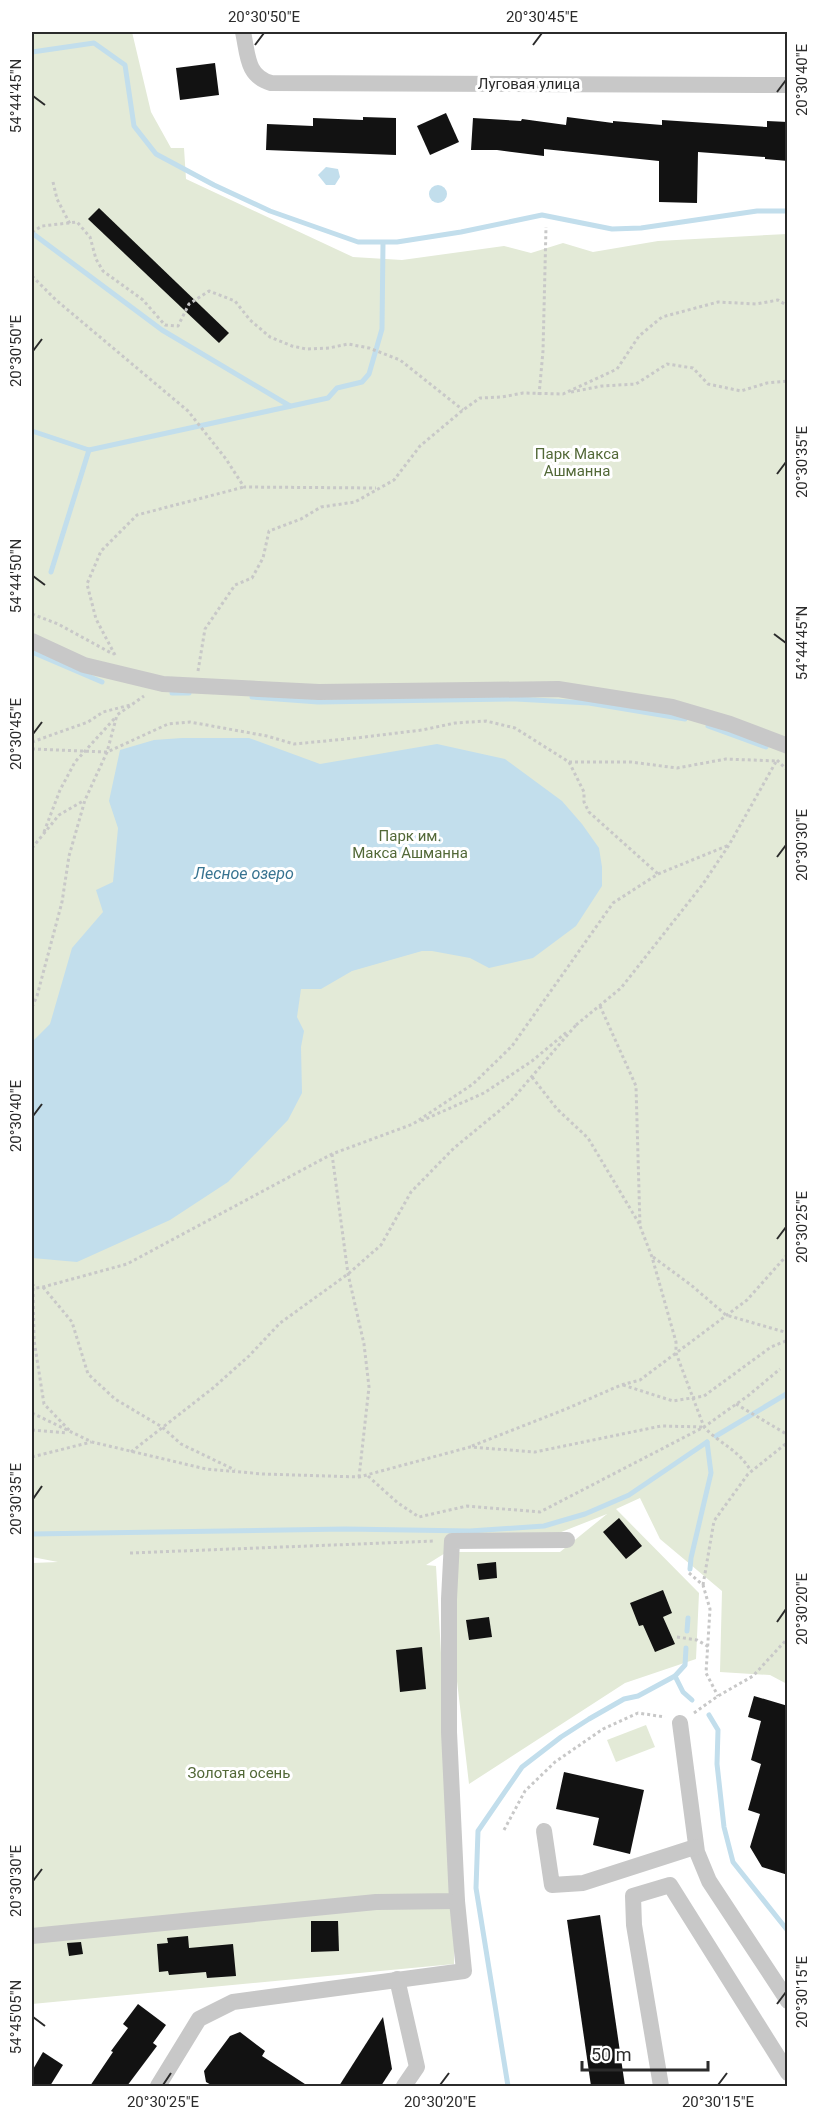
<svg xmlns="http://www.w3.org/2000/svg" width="819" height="2118" font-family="Roboto,sans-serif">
	<rect width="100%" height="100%" fill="#fff"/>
	<g fill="#e3ead7">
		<path d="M32,32H132L151,112L171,148H184L186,179L353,257L402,260L504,246L531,253L563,243L593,252L658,241L787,234V1684L770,1675L720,1672L722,1591L660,1539L640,1498L616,1509L699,1593L696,1659L625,1683L469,1784L455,1664L457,1552H560L607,1514L541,1540L463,1542L426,1565L436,1566L454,1880V1964L32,2004V1563L58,1562L32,1557Z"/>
		<path d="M646,1725L655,1747L616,1762L607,1740Z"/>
	</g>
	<g fill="#c2deec">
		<path d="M326,167L338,169L340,177L335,185H326L318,175Z"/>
		<circle cx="438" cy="194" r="9"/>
		<path d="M182,738H249L320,764L437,744L505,759L562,801L582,824L599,848L602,867V886L576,926L533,958L489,968L470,958L432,951H422L352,971L321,989H301L297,1017L304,1031L301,1047L302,1093L288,1120L228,1182L170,1220L77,1262L32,1258V1042L50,1024L72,948L103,912L96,890L113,882L118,828L109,801L120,750L154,740Z"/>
	</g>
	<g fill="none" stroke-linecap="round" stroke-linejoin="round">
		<g stroke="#c2deec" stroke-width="5">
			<path d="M32,52L94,43L125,65L134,126L156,154L214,185L270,211L358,242H397L461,232L542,215L612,229L641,228L757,211H788"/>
			<path d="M32,233L162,330L290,406"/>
			<path d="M32,431L89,450L328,398L337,388L362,382L369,374L382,329L383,243"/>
			<path d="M51,572L89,450"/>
			<path d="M32,652L102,682"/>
			<path d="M172,693H189"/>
			<path d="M252,697L318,702L516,699L589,703L685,719"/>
			<path d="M708,726L766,747"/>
			<path d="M716,1436L788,1393"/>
			<path d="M32,1534L345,1529L470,1531L544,1526L585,1514L629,1495L707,1442"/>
			<path d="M690,1569L691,1558L711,1473L707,1442"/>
			<path d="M687,1631L688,1618"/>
			<path d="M675,1676L683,1692L692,1700"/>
			<path d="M709,1715L718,1730L717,1764L724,1827L733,1862L788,1931"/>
			<path d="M508,2086L476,1888L478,1831L522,1767L561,1737L589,1719L624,1699L638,1696L675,1676L685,1665L686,1648"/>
		</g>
	</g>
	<g fill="#121212">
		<path d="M215,63L219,95L180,100L176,68Z"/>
		<path d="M446,113L459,142L430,155L417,126Z"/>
		<path d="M363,117L396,118V155L266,150L267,124L313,126V118L363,120Z"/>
		<path d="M567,117L613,123V121L662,125V120L767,127V121L788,122V161L765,159V157L698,152L697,203L659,202V161L544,149V156L497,150H471L473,118L521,121L522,119L566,125Z"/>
		<path d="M99,208L229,333L219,343L88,219Z"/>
		<path d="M619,1518L642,1546L626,1559L603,1532Z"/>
		<path d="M496,1562L497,1578L479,1580L477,1564Z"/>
		<path d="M663,1590L672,1613L663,1617L675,1644L655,1652L643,1625L639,1626L630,1603Z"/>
		<path d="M489,1617L492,1637L469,1640L466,1620Z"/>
		<path d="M422,1647L426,1689L400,1692L396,1650Z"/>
		<path d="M754,1696L788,1706V1875L762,1867L750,1847L760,1814L748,1810L761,1764L751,1760L761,1721L748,1717Z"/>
		<path d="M564,1772L644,1790L630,1854L593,1845L599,1818L556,1809Z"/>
		<path d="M600,1915L625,2086H591L567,1920Z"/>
		<path d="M311,1921H338L339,1951L311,1952Z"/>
		<path d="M188,1936L189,1948L233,1944L236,1976L207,1978L206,1972L169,1975L168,1971L159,1972L157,1944L168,1943L167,1938Z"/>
		<path d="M81,1942L83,1954L69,1956L67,1943Z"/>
		<path d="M138,2004L166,2025L153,2043L157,2046L127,2086H90L113,2052L111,2051L128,2028L123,2024Z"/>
		<path d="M383,2017L392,2069L381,2086H339Z"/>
		<path d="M240,2032L265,2051L262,2056L308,2086H213L206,2082L204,2071L230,2036Z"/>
		<path d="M43,2052L63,2065L50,2086H32V2071Z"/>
	</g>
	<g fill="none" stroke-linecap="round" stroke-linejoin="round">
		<g stroke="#c8c8c8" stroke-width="3" stroke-dasharray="3 3" stroke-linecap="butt">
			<path d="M53,182L57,199L70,224"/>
			<path d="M32,232L42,226L77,222L90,237L96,259L103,271L143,300L165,325L178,326L189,304L209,291L235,301L250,320L270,337L292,346L306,349L329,348L348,344L369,348L400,360L463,410"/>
			<path d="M32,276L56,300L188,411L226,459L244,487L376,488"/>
			<path d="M571,392L602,386L636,384L667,364L693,368L708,384L741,391L767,383L788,381"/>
			<path d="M539,395L543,351L546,227"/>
			<path d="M32,614L58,624L113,654"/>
			<path d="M115,655L96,619L87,584L101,551L137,515L244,487"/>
			<path d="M198,671L205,629L235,585L252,578L263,558L269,531L301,519L321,507L355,502L394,480L420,446L463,410L480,398L502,397L523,393L563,394L617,369L639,336L662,317L718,302L756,304L778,300L788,306"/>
			<path d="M32,742L88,722L103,712L130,705"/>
			<path d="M32,749L107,752L168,724L190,722L267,736L294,744L356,738L422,730L455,723L486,721L515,728L569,762L584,792V802L589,812L658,874"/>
			<path d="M777,760L788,771"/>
			<path d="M569,762H631L677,768L726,759L776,761"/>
			<path d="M44,832L60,790L75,762L115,718"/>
			<path d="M32,848L59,815L83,801"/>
			<path d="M600,1006L636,1086L640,1226L652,1257L676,1342V1353L704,1427C721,1445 737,1448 751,1471"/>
			<path d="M32,1007L37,996L62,902L69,856L85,800L107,752L117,715L144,696"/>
			<path d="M576,1025L621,988L703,884L729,845L777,760"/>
			<path d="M532,1077L557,1109L588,1138L640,1225"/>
			<path d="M421,1121L484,1093L532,1061L568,1031"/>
			<path d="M332,1154L348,1274L364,1344L369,1387L359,1477"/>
			<path d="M653,1257L691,1285L726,1315L788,1333"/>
			<path d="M32,1284L36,1288L43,1287L127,1264L332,1154L413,1124L473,1084L512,1046L613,903L658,874L729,845"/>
			<path d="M43,1287L72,1322L88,1374L115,1399L162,1427L181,1444L235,1470"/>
			<path d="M33,1288L34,1340L44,1404L70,1431"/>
			<path d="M623,1385L673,1401L704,1396L771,1347L788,1340"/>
			<path d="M736,1404L788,1435"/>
			<path d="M32,1413L92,1442L206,1469L263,1474L359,1477L470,1447L535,1452L661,1426L704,1427"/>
			<path d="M32,1430L67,1433"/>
			<path d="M472,1446L566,1409L621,1385L640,1380L747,1300L788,1254"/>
			<path d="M131,1452L213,1388L249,1356L280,1323L348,1274L381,1245L411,1192L454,1148L510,1102L576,1025"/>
			<path d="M32,1457L91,1442"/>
			<path d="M368,1476L398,1503L419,1517L467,1506L540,1512L704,1427L749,1395L780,1369"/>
			<path d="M130,1553L435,1541"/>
			<path d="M689,1573L703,1585L710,1609L706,1673L718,1696"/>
			<path d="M703,1585L714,1521L748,1474L788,1442"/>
			<path d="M677,1637L697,1640L709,1647"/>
			<path d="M694,1713L718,1696L753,1676L788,1638"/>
			<path d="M504,1830L525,1791L555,1762L603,1729L638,1713L665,1717"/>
		</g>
		<g stroke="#c8c8c8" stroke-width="16">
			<path d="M243,32C248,54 246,76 271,83L788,85"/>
			<path d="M32,641L84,665L163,684L319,692L558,689L672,707L730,724L788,746"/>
			<path d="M680,1723L697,1852L709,1881L788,2001"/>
			<path d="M544,1831L552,1885L583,1883L695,1847"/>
			<path d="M32,1936L376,1902L457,1901L449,1732V1599L452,1541L567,1540"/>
			<path d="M397,1979L417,2067L404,2086"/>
			<path d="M158,2086L199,2019L233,2002L464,1971L457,1901"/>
			<path d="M661,2086L634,1925L633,1896L670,1885L788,2073"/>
		</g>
	</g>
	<path fill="none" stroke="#2b2b2b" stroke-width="2" d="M255,45L264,33M533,45L542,33M777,92L786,80M33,96L45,105M33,351L42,339M777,474L786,462M33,576L45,585M774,634L786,643M33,734L42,722M777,857L786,845M33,1116L42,1104M777,1239L786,1227M33,1499L42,1486M777,1622L786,1609M33,1881L42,1869M777,2004L786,1992M33,2017L45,2026M163,2085L171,2073M440,2085L449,2073M718,2085L727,2073"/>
	<g text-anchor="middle" stroke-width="6" stroke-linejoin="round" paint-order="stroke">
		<g font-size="15" fill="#2b2b2b" stroke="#fff">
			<text x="529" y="89">Луговая улица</text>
		</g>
		<g font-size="15" fill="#526837" stroke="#fff">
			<text x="577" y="459">Парк Макса<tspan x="577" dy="17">Ашманна</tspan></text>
			<text x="410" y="841">Парк им.<tspan x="410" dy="17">Макса Ашманна</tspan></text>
			<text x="239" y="1778">Золотая осень</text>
		</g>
		<g font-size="16" font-style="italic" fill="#377390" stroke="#fff">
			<text x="244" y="879">Лесное озеро</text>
		</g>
	</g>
	<rect width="819" height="2118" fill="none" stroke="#ffffff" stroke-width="66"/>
	<path d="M582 2061v9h126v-9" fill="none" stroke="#2b2b2b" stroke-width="3"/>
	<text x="591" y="2061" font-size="18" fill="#2b2b2b" stroke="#ffffff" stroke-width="4.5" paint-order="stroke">50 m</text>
	<rect x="33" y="33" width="753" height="2052" fill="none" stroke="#2b2b2b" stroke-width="2"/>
	<g font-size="15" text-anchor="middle" fill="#2b2b2b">
		<text x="264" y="22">20°30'50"E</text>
		<text x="542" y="22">20°30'45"E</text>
		<text transform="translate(802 80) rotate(-90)" y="5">20°30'40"E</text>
		<text transform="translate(16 96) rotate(-90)" y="5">54°44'45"N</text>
		<text transform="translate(16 351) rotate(-90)" y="5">20°30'50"E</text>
		<text transform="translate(802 462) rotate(-90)" y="5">20°30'35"E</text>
		<text transform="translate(16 576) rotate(-90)" y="5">54°44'50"N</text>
		<text transform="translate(802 643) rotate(-90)" y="5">54°44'45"N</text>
		<text transform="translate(16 734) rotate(-90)" y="5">20°30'45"E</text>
		<text transform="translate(802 845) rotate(-90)" y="5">20°30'30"E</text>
		<text transform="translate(16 1116) rotate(-90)" y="5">20°30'40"E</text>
		<text transform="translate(802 1227) rotate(-90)" y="5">20°30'25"E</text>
		<text transform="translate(16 1499) rotate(-90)" y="5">20°30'35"E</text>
		<text transform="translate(802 1609) rotate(-90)" y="5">20°30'20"E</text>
		<text transform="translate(16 1881) rotate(-90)" y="5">20°30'30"E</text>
		<text transform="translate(802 1992) rotate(-90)" y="5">20°30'15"E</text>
		<text transform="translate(16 2017) rotate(-90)" y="5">54°45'05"N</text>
		<text x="163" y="2107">20°30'25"E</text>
		<text x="440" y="2107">20°30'20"E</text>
		<text x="718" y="2107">20°30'15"E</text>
	</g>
</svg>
